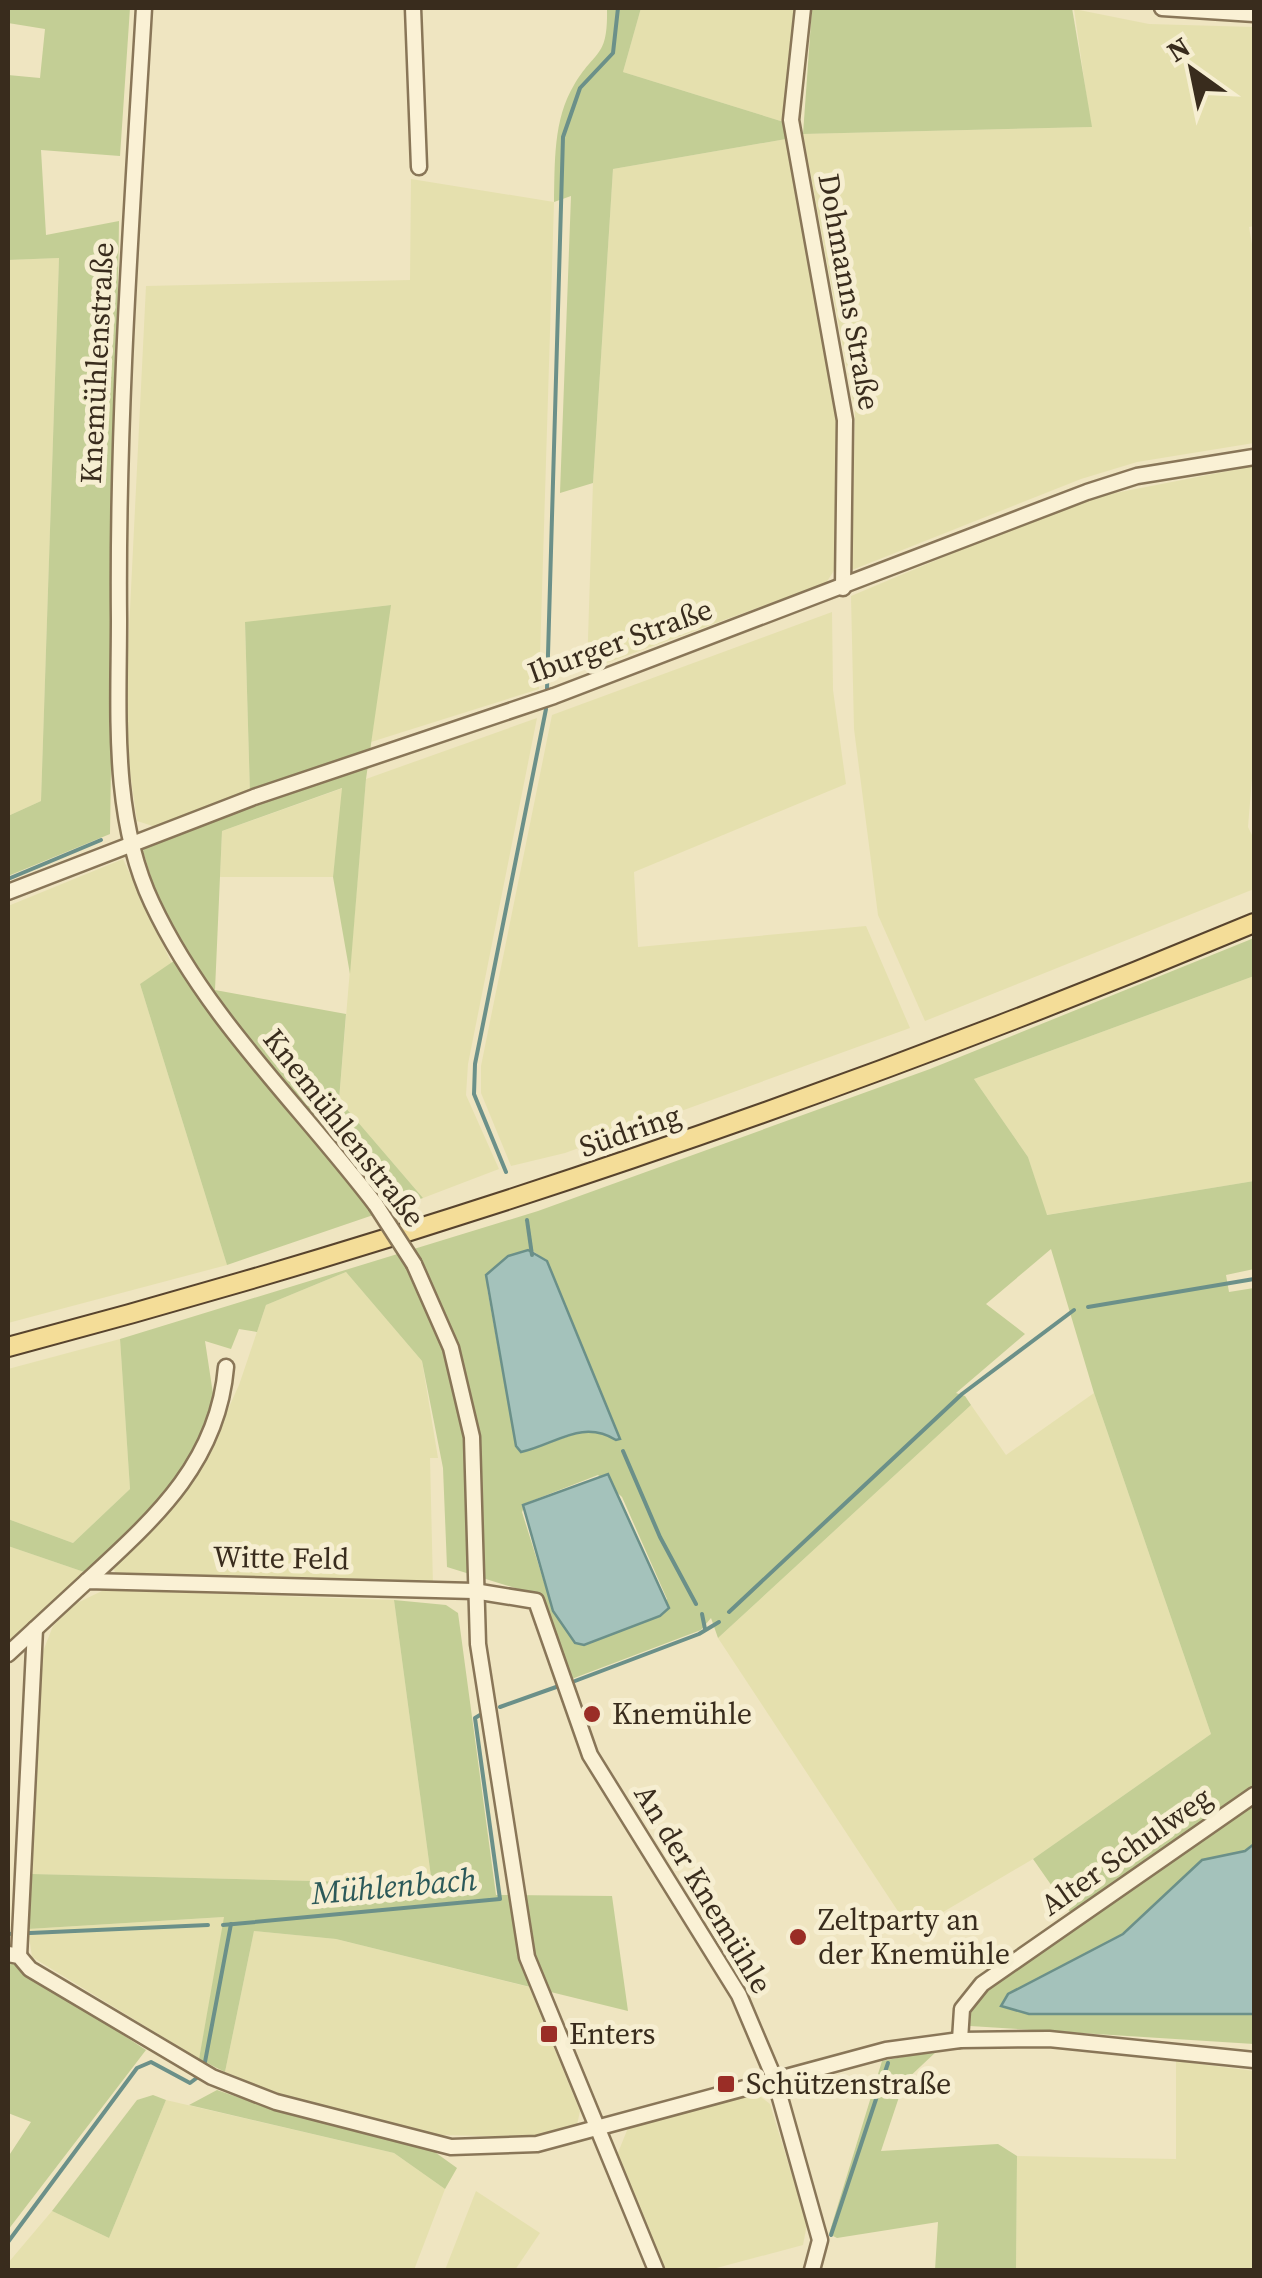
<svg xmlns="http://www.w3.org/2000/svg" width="1262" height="2278" font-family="'Source Serif 4',serif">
	<rect width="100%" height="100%" fill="#efe5c1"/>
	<g fill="#e5e0ae">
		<path d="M641,8H798L787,123L623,72Z"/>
		<path d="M1074,9L1149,24L1254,27V226L1249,227L1254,256V443L1137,462L1081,479L852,570L855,411L803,134L1091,127Z"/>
		<path d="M786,139L838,423L835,569L826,583L587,670L593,483L613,169Z"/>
		<path d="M411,179L554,202L539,689L371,742L390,605L245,623L250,794L159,828L137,821L124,731L146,286L410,280Z"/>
		<path d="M59,258L41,801L8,816V260Z"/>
		<path d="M1254,466V754L1248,827L1254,839V889L925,1021L878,915L854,729L851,596L1079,500Z"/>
		<path d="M832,612L833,690L846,784L634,872L638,947L866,926L910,1028L565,1153L511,1166L481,1093V1066L552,715Z"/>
		<path d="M537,718L468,1064L466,1095L499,1169L423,1198L339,1100L366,779Z"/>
		<path d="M343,788L333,877H220L222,831Z"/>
		<path d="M123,859L172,964L140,984L227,1265L8,1323V906Z"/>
		<path d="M1254,976V1181L1046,1215L1028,1157L974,1079Z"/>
		<path d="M346,1272L422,1361L438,1458H430L433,1586L118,1578L112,1566L163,1517L208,1453L239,1385L266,1305Z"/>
		<path d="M120,1339L130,1489L73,1543L8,1519V1369Z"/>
		<path d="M1094,1393L1211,1734L1033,1859L911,1931L718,1638L971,1405L1006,1455Z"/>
		<path d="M8,1546L87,1573L8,1645Z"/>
		<path d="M104,1590L394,1600L432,1884L32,1874L42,1654L53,1626L75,1604Z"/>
		<path d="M225,1917L199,2059L32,1957L28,1929Z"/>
		<path d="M254,1931L336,1939L529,1987L580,2111L577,2125L527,2137L439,2135L279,2095L225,2072Z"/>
		<path d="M1176,2061L1254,2071V2270H1016L1017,2156L1176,2159Z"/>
		<path d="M757,2094L770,2104L807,2224L803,2245L709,2270H663L617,2155L628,2128Z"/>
		<path d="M166,2100L394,2153L445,2189L414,2270H8V2263L52,2211L109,2238Z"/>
		<path d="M476,2191L540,2233L515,2270H445Z"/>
	</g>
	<g fill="#c3ce95" fill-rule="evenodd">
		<path d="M8,8H130L120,156L41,150L46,235L119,221L110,834L8,876V816L41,801L59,258L8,260V75L40,78L45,29L8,23Z"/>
		<path d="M607,8H641L623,72L787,123L786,139L613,169L593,483L560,493L571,196L554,202C555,163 553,120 574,85C596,48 608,59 607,8Z"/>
		<path d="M812,8H1072L1092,127L803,134Z"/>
		<path d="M391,605L366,779L350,974L333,877L342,788L222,831L215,990L346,1014L339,1100L423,1198L227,1265L140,984L187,952L158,900L143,851L159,828L250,794L245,622Z"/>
		<path d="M1254,938V976L974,1079L1028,1157L1047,1215L1254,1181V1269L1226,1275L1229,1292L1254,1288V1844L1245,1851L1202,1860L1123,1934L1009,1994L1001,2005L1029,2014H1254V2044L970,2026L972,1981L1070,1912L1033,1859L1211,1734L1094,1393L1051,1249L986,1304L1025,1334L956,1393L965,1396L971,1405L718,1638L711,1618L701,1630L569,1680L541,1596L447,1567L443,1468L422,1361L346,1272L266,1305L257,1332L239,1329L231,1349L205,1341L215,1407L184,1472L156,1510L87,1573L8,1546V1519L73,1543L130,1489L120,1339L538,1211L930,1069ZM533,1251L547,1261L616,1440C578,1417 553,1454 516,1446L487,1288L508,1256ZM598,1475L622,1497L667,1599L660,1616L584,1645L575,1643L553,1611L522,1512L526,1503Z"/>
		<path d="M394,1600L446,1605L458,1613L496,1895L612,1896L628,2011L336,1939L254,1931L225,2072L199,2059L224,1917L28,1929L32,1874L432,1884Z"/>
		<path d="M8,1960L146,2050L8,2230V2157L31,2122L8,2113Z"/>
		<path d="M938,2050L904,2082L881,2151L998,2144L1017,2156L1016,2270H935L938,2222L837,2238L829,2234L882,2061Z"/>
		<path d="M217,2090L275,2110L432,2150L457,2168L445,2189L394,2153L189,2105Z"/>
		<path d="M153,2095L166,2100L109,2238L52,2211L137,2100Z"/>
	</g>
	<g fill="#a4c2bb" stroke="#6b9089" stroke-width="2.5">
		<path d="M528,1250L547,1261L620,1439L616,1440C582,1419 556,1444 521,1452L516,1446L486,1275L508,1256Z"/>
		<path d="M608,1474L669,1608L660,1616L584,1645L575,1643L553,1611L523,1505Z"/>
		<path d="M1254,1844V2014H1029L1001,2006L1008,1994L1123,1934L1202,1860L1245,1851Z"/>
	</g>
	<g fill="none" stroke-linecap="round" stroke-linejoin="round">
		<g stroke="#6b9089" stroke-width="4">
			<path d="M547,689L563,137L580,88L613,53L618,8"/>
			<path d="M8,879L101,840"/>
			<path d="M506,1172L474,1094L475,1064L546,709"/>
			<path d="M527,1220L532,1255"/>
			<path d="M1088,1307L1254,1279"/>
			<path d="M623,1451L660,1537L696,1604"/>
			<path d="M729,1612L962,1394L1074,1310"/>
			<path d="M702,1614L705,1629"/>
			<path d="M575,1681L699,1634L719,1622"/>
			<path d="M500,1707L559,1686"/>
			<path d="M223,1925L500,1899L475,1718L480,1715"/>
			<path d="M8,1934L208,1925"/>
			<path d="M205,2062L231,1924"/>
			<path d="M831,2235L888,2063"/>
			<path d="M8,2242L137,2068L151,2062L190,2083L198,2077"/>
		</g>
		<g stroke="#897658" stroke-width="19">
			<g id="minor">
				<path d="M144,8C132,212 117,415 119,620C119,713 111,816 152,903C206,1018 300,1105 376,1205"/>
				<path d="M413,8L419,167"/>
				<path d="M803,8L791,120L845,420L843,588"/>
				<path d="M1162,8L1254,14"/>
				<path d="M8,892L254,797L554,696L1087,492L1137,476L1254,457"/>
				<path d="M414,1264L451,1348L472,1437L478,1644L527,1957L656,2270"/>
				<path d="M87,1581C154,1519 218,1463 226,1367"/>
				<path d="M8,1654L87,1581L474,1591L536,1601L590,1755L739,1995L775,2080L820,2240L812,2270"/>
				<path d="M8,1954L19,1956L30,1969L212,2077L276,2102L451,2147L537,2144L886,2050L960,2040L1049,2039L1254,2060"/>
				<path d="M19,1956L35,1629"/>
				<path d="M960,2040L962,2009L982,1984L1254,1795"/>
			</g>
		</g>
		<g stroke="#57432d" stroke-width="22">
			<path id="major" d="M8,1347C432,1235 849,1092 1254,923"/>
		</g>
		<use href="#minor" stroke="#faf1d5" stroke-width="14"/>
		<use href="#major" stroke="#f4dd98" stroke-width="18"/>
		<g stroke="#897658" stroke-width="19" stroke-linecap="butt">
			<path id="minor-bridge" d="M376,1205L414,1264"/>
		</g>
		<use href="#minor-bridge" stroke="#faf1d5" stroke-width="14"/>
	</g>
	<g fill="#9a2d26" stroke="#f6eed1" stroke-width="4">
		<circle cx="592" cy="1714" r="10"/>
		<circle cx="798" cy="1937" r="10"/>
		<rect x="539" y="2024" width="20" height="20" rx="5"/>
		<rect x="716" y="2074" width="20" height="20" rx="5"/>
	</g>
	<g text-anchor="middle" stroke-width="10" stroke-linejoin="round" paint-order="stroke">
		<g font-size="30" fill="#392c1d" stroke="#f6eed1">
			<text transform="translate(849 292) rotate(80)" y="10">Dohmanns Straße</text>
			<text transform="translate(97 363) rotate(-87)" y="10">Knemühlenstraße</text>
			<text transform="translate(620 641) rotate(-20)" y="10">Iburger Straße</text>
			<text transform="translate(344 1128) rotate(52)" y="10">Knemühlenstraße</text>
			<text transform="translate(630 1131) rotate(-19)" y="10">Südring</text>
			<text transform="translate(281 1558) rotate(1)" y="10">Witte Feld</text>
			<text transform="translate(1126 1851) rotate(-35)" y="10">Alter Schulweg</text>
			<text transform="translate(703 1889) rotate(59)" y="10">An der Knemühle</text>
		</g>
		<g font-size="30" fill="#392c1d" stroke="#f6eed1" text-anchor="start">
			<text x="612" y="1724">Knemühle</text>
			<text x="818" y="1930">Zeltparty an<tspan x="818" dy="34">der Knemühle</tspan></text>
			<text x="569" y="2044">Enters</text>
			<text x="746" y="2094">Schützenstraße</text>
		</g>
		<g font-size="32" font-style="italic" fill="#2c5959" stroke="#f6eed1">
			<text transform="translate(394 1886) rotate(-5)" y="11">Mühlenbach</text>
		</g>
	</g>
	<rect width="1262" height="2278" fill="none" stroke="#392c1d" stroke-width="20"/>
	<g transform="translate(1192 70) rotate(327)" stroke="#f6eed1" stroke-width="8" paint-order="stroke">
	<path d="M0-8L18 38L0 25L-18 38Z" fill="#392c1d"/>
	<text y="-15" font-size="28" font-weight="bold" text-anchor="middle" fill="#392c1d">N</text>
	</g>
</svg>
